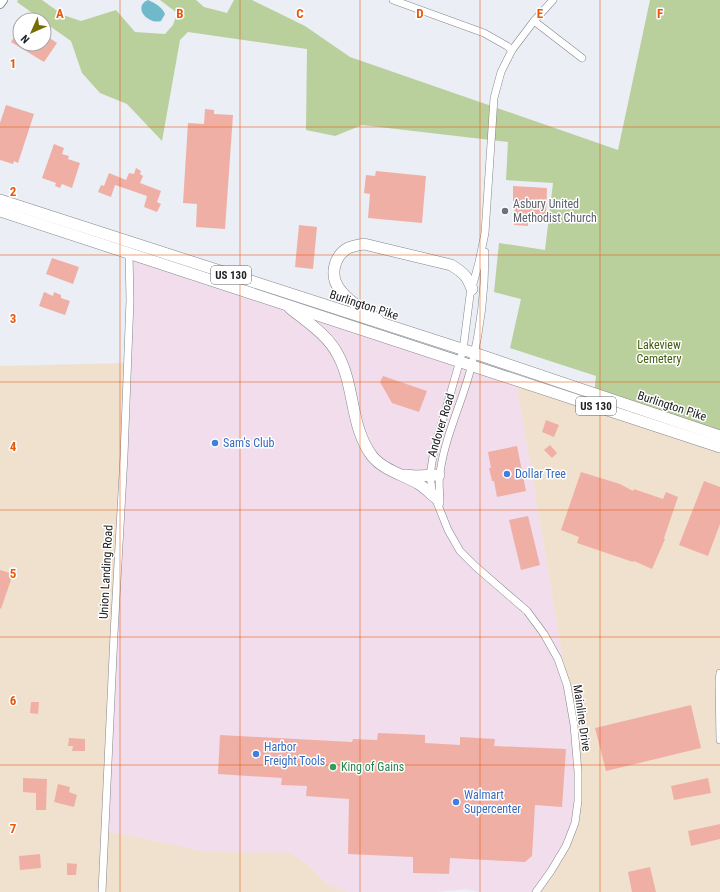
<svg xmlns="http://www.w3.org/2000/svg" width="720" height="892" font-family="'Roboto Condensed',sans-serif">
	<rect width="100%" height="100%" fill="#ebeef4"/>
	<path fill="#f1ddeb" d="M129,253L516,380L574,725L578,801L566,846L536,892H479L466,889L437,892H348L327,884L310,867L200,852L156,841L105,831Z"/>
	<g fill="#f0e1ce">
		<path d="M127,363L105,831L156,841L205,852L290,853L310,867L327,884L348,892H0V366Z"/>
		<path d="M516,380L720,447V892H536L566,846L578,801L574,725Z"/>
	</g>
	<path fill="#b9cf9c" d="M18,0H42L63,15L81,21L116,10L135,32L165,34L173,25L177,13L160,0H196L204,7L227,13L234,0H252L305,26L350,57L618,150L650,0H720V436L594,395L596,376L510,348L521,299L494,292L499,243L545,250L553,183L506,180L508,142L362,125L335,136L306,130L307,49L188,32L180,40L162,141L127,104L100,93L82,73L71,41L44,22V20H42L17,2Z"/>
	<path fill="#6fb9ca" d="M148,0C155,3 162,7 165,14L161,21C148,25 132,7 148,0Z"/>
	<g fill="#f0afa5">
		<path d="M20,28V44H44V34L57,43L44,62L11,42Z"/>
		<path d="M6,105L34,114L18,163L14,161L13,164L0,160V123Z"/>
		<path d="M205,109L214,110V114L233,115L225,229L196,227L197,204L183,203L188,123L204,124Z"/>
		<path d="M54,144L64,148L62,154L69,156L68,159L80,163L72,188L62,184L60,188L55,186L56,183L42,178Z"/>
		<path d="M136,168L141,171L140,174L143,176L140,183L161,191L157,202L161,204L157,212L144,207L147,196L115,185L111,197L98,192L101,185L104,186L109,173L126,180L129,173L134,174Z"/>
		<path d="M376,171L426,176L422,223L368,218L370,194L364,193L366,175L375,176Z"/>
		<path d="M513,186L547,188L546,217H535V222L528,221V226L514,225L515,201H513Z"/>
		<path d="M299,225L317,227L313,269L295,267Z"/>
		<path d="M52,258L79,267L73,284L46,274Z"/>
		<path d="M44,292L53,296L54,292L61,295V298L70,301L65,315L39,306Z"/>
		<path d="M383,376L427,391L419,412L392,403L380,382Z"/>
		<path d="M546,420L559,425L554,437L542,432Z"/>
		<path d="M550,445L557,453L552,458L544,450Z"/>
		<path d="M517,446L526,491L497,497L494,481H492L489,468H491L488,452Z"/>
		<path d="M581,472L620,484L633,491L634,489L663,499L666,492L678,497L664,538L665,539L652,569L634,561L633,562L577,543L579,537L561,530Z"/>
		<path d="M704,481L720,487V524L708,556L679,545Z"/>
		<path d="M528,516L540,565L521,570L509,520Z"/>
		<path d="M0,570L13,574L1,609L0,608Z"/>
		<path d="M31,702H39L38,714L30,713Z"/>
		<path d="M691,705L701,748L606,771L595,728Z"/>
		<path d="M378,733L425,735V743L460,745V737L495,739L494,746L566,749L562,807L535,805L532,856L525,862L450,858L449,874L413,873V857L348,854L349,799L306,796L307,786L281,785L282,778L218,774L220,735L352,742L353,739L377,740Z"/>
		<path d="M69,738L85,739V751H72L73,746H68Z"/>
		<path d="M23,778L47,779L46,810H36V793L23,792Z"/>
		<path d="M708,778L711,793L674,800L671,786Z"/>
		<path d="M58,784L70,787L69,792L77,795L74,807L54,802Z"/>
		<path d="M720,824V839L691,846L688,831Z"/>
		<path d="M40,854L41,868L20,870L19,856Z"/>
		<path d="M67,863L77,864L76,875H67Z"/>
		<path d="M650,867L656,892H632L628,872Z"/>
	</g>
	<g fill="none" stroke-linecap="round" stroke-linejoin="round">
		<g stroke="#83858b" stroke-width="8">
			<g id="minor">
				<path d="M393,0L484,33L507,46L512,50"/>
				<path d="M534,21L582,58"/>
				<path d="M440,503C440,493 438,482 440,473C445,435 463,401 472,364C481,326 485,291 485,252"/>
				<path d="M720,673L719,681L720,740"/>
				<path d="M102,892L114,634L124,456L130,300L129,253"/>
				<path d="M536,892L551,871L566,846L575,823L578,801V772L574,725L567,685L558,659L544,634L527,611L475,566L460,551L448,530L432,490L430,475L434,450L463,350L470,295L479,262L485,233L494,98L501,72L512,50L534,21L553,0"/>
			</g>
		</g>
		<g stroke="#83858b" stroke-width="10">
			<path id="tertiary" d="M0,4L3,0"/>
		</g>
		<g stroke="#83858b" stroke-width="12">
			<g id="trunk">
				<path d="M0,200L474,353L720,436"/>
				<path d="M0,211L720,447"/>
				<path d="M290,308C307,322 328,335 338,355C355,386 350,427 372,456C383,470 404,475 419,484C425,488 430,493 436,498"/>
				<path d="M378,320C366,311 350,303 341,291C329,277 333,257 348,248C353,246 359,245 364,244L451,265C464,273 467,276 472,289"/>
				<path d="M404,475L416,476L439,475"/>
			</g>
		</g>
		<use href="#minor" stroke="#fff" stroke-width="7"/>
		<use href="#tertiary" stroke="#fff" stroke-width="8"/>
		<use href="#trunk" stroke="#fff" stroke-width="11"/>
	</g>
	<path fill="none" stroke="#e8590c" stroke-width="1" stroke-opacity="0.55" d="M120,0V892M240,0V892M360,0V892M480,0V892M600,0V892M0,127H720M0,255H720M0,382H720M0,510H720M0,637H720M0,765H720"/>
	<circle fill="#6b7280" stroke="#fff" stroke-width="1.5" cx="505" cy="211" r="4"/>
	<g fill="#3f7fe0" stroke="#fff" stroke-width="1.5">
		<circle cx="215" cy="443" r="4"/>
		<circle cx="507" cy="474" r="4"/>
		<circle cx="256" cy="754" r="4"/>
		<circle cx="456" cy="802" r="4"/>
	</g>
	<circle fill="#2e9e5b" stroke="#fff" stroke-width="1.5" cx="333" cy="767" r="4"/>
	<g text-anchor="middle" stroke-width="3" stroke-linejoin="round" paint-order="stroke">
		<g fill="#fff" stroke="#636466" stroke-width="1">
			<rect x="211" y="266" width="40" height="18" rx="3"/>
			<rect x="576" y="397" width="40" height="18" rx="3"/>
		</g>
		<g font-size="11" font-weight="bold" fill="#202124">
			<text x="231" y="279">US 130</text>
			<text x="596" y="410">US 130</text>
		</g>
		<g font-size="12" fill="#5b616d" stroke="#fff" text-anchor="start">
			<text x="513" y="208">Asbury United<tspan x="513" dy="14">Methodist Church</tspan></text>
		</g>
		<g font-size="12" fill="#202124" stroke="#fff">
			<text transform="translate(364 305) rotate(18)" y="4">Burlington Pike</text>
			<text transform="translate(672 406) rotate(18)" y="4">Burlington Pike</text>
			<text transform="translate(441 425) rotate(-73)" y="4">Andover Road</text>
			<text transform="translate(106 572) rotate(-87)" y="4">Union Landing Road</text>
			<text transform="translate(582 718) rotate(82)" y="4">Mainline Drive</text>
		</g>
		<g font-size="12" fill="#455f0e" stroke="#fff">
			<text x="659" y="349">Lakeview<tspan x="659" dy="14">Cemetery</tspan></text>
		</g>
		<g font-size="12" fill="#366cbe" stroke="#fff" text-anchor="start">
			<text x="223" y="447">Sam's Club</text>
			<text x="515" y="478">Dollar Tree</text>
			<text x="264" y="751">Harbor<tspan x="264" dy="14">Freight Tools</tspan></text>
			<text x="464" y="799">Walmart<tspan x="464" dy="14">Supercenter</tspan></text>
		</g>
		<g font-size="12" fill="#27864d" stroke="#fff" text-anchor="start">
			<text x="341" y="771">King of Gains</text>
		</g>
	</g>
	<g font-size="13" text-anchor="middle" font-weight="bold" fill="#e8590c" stroke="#fff" stroke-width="3" stroke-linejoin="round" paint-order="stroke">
		<text x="60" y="18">A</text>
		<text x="180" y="18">B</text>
		<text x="300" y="18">C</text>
		<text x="420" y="18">D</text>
		<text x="540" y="18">E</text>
		<text x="660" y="18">F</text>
		<text x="13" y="68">1</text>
		<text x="13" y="196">2</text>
		<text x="13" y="323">3</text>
		<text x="13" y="451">4</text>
		<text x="13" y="578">5</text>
		<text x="13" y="705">6</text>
		<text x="13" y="833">7</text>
	</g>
	<g transform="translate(32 32) rotate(225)"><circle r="19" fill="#ffffff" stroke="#a6a6a7"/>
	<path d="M0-3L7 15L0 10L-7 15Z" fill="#766d09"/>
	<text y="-6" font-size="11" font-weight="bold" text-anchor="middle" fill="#202124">N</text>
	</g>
</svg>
